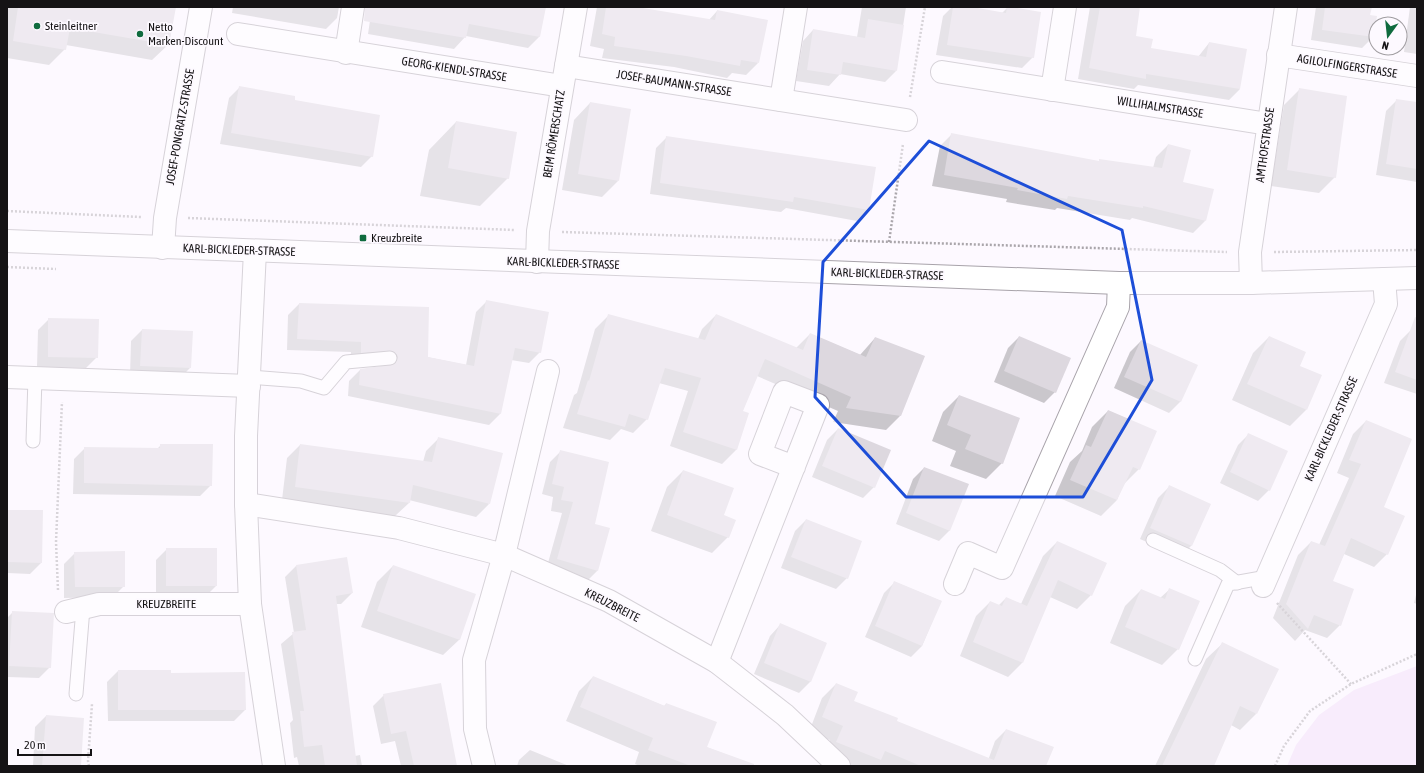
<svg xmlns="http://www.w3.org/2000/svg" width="1424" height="773" font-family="'Asap Condensed',sans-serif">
	<rect width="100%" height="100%" fill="#fdf9ff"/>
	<path fill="#f1dcf8" d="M1417,666V766H1287L1296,745L1319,715L1354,690Z"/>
	<g fill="#0003">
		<path d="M7,7H175L169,44L152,60L66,45L65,49L49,65L7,58Z"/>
		<path d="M233,7H339L337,18L326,29L232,13Z"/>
		<path d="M372,7H545L539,37L528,48L466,36L454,49L368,34Z"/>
		<path d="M597,7H642V9L709,20L717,11L758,63L746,75L732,73L727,78L674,67L602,58L604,49L590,46Z"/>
		<path d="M862,7H906L896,71L885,82L840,74L829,86L796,81L803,41L813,30L857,37Z"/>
		<path d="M952,7H966L1002,13L1008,7L1033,57L1022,68L936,55L943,16Z"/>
		<path d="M1090,7H1139L1135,37L1150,49L1198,57L1209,43L1240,89L1229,100L1138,85L1134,89L1078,79Z"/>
		<path d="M1316,7H1371L1369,16L1376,17L1373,37L1362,48L1311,40Z"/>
		<path d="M1410,7H1417V54L1404,52Z"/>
		<path d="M240,87L294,100L372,156L361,167L220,144L229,98Z"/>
		<path d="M1300,89L1335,177L1319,193L1271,186L1284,105Z"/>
		<path d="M1397,100L1417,103V182L1376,175L1386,111Z"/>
		<path d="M590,103L618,181L602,197L562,190L574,120Z"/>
		<path d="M456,122L508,178L480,206L420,196L429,150Z"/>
		<path d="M952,134L1098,162L1100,160L1153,168L1156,157L1168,145L1182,183L1213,190L1205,221L1193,233L1132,218L1130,220L1057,208L1055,210L1006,202L1007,199L932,186L940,146Z"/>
		<path d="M667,137L868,210L857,221L786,208L781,212L650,194L656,148Z"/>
		<path d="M487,301L540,352L529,363L511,360L500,414L489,425L348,396L349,381L360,370L386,366L382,361L350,363L351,352L287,350L288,315L299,304L427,357L466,365L476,312Z"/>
		<path d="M609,315L698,339L702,329L716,315L796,348L810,334L860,355L875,338L900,416L886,430L833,422L838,411L757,376L742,412L748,414L736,450L722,464L670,446L688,391L659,383L647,419L633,433L621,429L610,440L563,428L574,395L577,393L595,329Z"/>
		<path d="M49,319L97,357L86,368L37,367L38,330Z"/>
		<path d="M142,330L190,368L179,379L130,376L131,341Z"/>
		<path d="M1410,331L1417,333V394L1384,383L1400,341Z"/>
		<path d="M1019,337L1055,392L1044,403L994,382L1008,348Z"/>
		<path d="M1269,337L1299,366L1306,410L1290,426L1232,400L1253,353Z"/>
		<path d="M1141,341L1196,366L1180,402L1169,413L1114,388L1130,352Z"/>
		<path d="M959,396L1002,463L986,479L950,466L956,451L932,441L943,412Z"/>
		<path d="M1108,411L1139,469L1123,485L1117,500L1101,516L1055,496L1070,462L1082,451L1092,427Z"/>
		<path d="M1366,421L1383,507L1387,554L1374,567L1344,554L1332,581L1340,625L1327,638L1305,630L1295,641L1273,618L1298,555L1311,542L1319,545L1349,478L1337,473L1353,434Z"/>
		<path d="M838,429L874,487L863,498L812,477L827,440Z"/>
		<path d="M1249,434L1269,490L1258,501L1220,483L1238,445Z"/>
		<path d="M439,438L489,504L476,517L409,500V503L395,516L282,500L287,458L300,445L423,462L426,451Z"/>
		<path d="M161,445L211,485L200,496L73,494L74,459L85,448L157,449Z"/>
		<path d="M561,451L593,525L598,570L587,581L546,570L562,513L551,511L553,497L542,494L550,462Z"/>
		<path d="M924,468L950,530L939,541L896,524L913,479Z"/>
		<path d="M683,471L722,516L728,537L712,553L651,531L667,487Z"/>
		<path d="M1169,487L1210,505L1191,546L1180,557L1140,539L1158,498Z"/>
		<path d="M7,511L41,563L30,574L7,573Z"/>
		<path d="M806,520L847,578L836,589L781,568L795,531Z"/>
		<path d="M1057,542L1091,595L1077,609L1050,597L1022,663L1008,677L960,656L976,616L990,602L998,606L1006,598L1021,604L1043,556Z"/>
		<path d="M167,549L216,586L205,597H156V560Z"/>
		<path d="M75,553L124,586L113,597L64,598V564Z"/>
		<path d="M346,558L352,593L341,604H336L355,756L360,755L362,766H299L297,757L294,758L290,723L293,720L281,644L294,633L285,577L296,566Z"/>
		<path d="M393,566L460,639L443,655L361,627L377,582Z"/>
		<path d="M895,582L941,601L922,646L911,657L865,637L884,593Z"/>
		<path d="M1170,589L1178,649L1162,665L1110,643L1125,606L1141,590L1160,598Z"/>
		<path d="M1417,591V604L1414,603Z"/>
		<path d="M13,612L50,667L39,678L7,677V618Z"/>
		<path d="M780,625L826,643L810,682L799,693L754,674L770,636Z"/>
		<path d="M1223,643L1256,714L1240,730L1231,725L1213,766H1155L1206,659Z"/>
		<path d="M118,671L170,674L245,710L234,721H108L107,682Z"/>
		<path d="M593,677L664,706L666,704L706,747L757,766H640L635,764L639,752L566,721L579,691Z"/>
		<path d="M836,684L852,702L895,721L971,766H846L823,757L830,740L809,732L822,698Z"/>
		<path d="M384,695L456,766H401L395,741L381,744L373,706Z"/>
		<path d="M46,716L80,766H33L35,727Z"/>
		<path d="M1006,730L1045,766H986L995,741Z"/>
		<path d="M530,750L569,766H517L519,760Z"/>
	</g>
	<g fill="#ddd8df">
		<path d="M18,7H176L169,45L70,28L66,50L13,41Z"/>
		<path d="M365,7H546L540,37L469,24L466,38L364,21Z"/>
		<path d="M606,7H637L715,20L717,10L768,20L759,63L741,60L740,66L686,56L614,46L615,37L602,34Z"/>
		<path d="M953,7H972L1006,13L1007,7H1012L1041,12L1034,58L947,45Z"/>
		<path d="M1100,7H1140L1136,36L1153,39L1151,48L1206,57L1209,42L1247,49L1240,89L1146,74V79L1089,68Z"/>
		<path d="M1325,7H1372L1370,15L1377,16L1374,37L1322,30Z"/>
		<path d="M868,19L904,25L897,71L843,62L841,75L807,70L813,29L865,38Z"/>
		<path d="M239,86L295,96V100L380,115L373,157L231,133Z"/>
		<path d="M1299,88L1347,96L1336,178L1287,170Z"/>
		<path d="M1396,99L1417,102V169L1386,164Z"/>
		<path d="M590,102L631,109L619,181L578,174Z"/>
		<path d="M456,121L517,132L509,179L448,168Z"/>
		<path d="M951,133L1099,161V159L1162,168L1168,144L1191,150L1183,182L1214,189L1206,221L1143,206V208L1068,196L1067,199L1017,190L1018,188L944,175Z"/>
		<path d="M666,136L876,167L869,210L794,197L793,202L660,183Z"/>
		<path d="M486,300L549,312L541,353L515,348L501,414L359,385L360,369L395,364L398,357L393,351L361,353V342L297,339L299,303L429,307L428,357L474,366Z"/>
		<path d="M608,314L705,340L716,314L803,350L810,333L866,357L875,337L925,356L901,416L846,408L851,397L765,359L743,411L749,413L737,450L683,432L701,378L665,368L648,420L629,414L625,427L577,414L588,380L589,381Z"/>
		<path d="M1415,317L1417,318V380L1395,372Z"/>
		<path d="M48,318L99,319L98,358L48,357Z"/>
		<path d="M142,329L193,331L191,368L140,366Z"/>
		<path d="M1019,336L1071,358L1056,393L1004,371Z"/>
		<path d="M1269,336L1306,352L1300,366L1322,375L1307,410L1247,384Z"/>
		<path d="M1141,340L1198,365L1181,402L1124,377Z"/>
		<path d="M959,395L1020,418L1003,464L965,449L971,435L947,425Z"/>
		<path d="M1108,410L1157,431L1140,470L1133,467L1117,500L1070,480L1086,445L1091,447Z"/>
		<path d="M1366,420L1412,439L1384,507L1405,516L1388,555L1351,538L1333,581L1354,589L1341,626L1314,615L1308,629L1286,604L1311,541L1325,546L1361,464L1349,460Z"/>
		<path d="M838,428L891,450L875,488L822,466Z"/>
		<path d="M1248,433L1288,451L1270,491L1230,472Z"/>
		<path d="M438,437L503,453L490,504L413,485L410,503L295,487L300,444L432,462Z"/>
		<path d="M160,444H213L212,486L84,483V447L160,448Z"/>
		<path d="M560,450L609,462L595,524L610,528L598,571L557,559L573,502L561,500L564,487L552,484Z"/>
		<path d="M924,467L969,484L950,531L906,513Z"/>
		<path d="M683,470L734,488L724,515L736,520L729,538L667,515Z"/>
		<path d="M1169,485L1211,504L1192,546L1150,528Z"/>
		<path d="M7,510H43L42,563L7,562Z"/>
		<path d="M806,519L862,541L848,579L791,557Z"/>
		<path d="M1057,541L1107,563L1092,596L1058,580L1023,663L973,642L990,601L1002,606L1006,597L1027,606Z"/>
		<rect x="166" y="548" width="51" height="38"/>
		<path d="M125,551V587H75L74,552Z"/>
		<path d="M347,557L353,593L336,596L357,766H325L322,745L304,747L300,711H304L292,632L306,630L296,565Z"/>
		<path d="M393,565L476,594L460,640L377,611Z"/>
		<path d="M894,581L942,601L922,646L875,626Z"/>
		<path d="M1169,588L1200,601L1179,650L1125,627L1141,589L1165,599Z"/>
		<path d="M12,611L54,613L51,668L9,666Z"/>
		<path d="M780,623L827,643L811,682L764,663Z"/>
		<path d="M1222,642L1279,669L1257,714L1240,706L1214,766H1162Z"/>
		<path d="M118,670H171V673L245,672L246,710H118Z"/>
		<path d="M593,676L665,706L666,703L717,722L707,747L754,764V766H691L648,750L653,738L580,707Z"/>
		<path d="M441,683L457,766H414L406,731L391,734L383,694Z"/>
		<path d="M836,683L858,692L854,701L898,718L897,721L994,760L1006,729L1054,747L1046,766H921L885,751L881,760L836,742L843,726L822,717Z"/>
		<path d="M46,715L84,718L81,766H42Z"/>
	</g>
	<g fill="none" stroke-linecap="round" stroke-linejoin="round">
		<g stroke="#a8a3aa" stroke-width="15">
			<g id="service">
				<path d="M249,377L301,381L324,388L346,362L390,358"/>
				<path d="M33,441L35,378"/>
				<path d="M1153,540L1220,570L1237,583"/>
				<path d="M1195,659L1228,584L1267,577"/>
				<path d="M76,694L83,608"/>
			</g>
		</g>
		<g stroke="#a8a3aa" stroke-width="24">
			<g id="minor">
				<path d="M238,34L562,86"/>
				<path d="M346,53L353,7"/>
				<path d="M1278,55L1417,76"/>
				<path d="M566,66L906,120"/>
				<path d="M942,72L1268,124"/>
				<path d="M1052,90L1065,7"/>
				<path d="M781,100L796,7"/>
				<path d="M163,248L165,218L201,7"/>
				<path d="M255,251L246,436V504L250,604L274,766"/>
				<path d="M537,262L538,231L576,7"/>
				<path d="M1251,283L1250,252L1286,7"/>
				<path d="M7,377L249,386"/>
				<path d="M246,504L399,528L504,555L609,601L717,662L785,715L839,766"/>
				<path d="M955,584L968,553L1002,568L1118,307L1119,283"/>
				<path d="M1263,586L1386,304L1384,279"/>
				<path d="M66,612L99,604H250"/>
				<path d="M717,662L818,405L784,392L760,454L794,467"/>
				<path d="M484,766L475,729L474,660L504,555L548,371"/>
			</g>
		</g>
		<g stroke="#a8a3aa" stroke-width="24">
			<path id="tertiary" d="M7,241L1119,283H1251L1417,278"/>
		</g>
		<g stroke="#aaa6ab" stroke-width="2.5" stroke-dasharray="2 2" stroke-linecap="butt">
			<path d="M910,97L925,7"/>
			<path d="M7,211L141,217"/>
			<path d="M188,218L515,230"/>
			<path d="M562,232L1227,252"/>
			<path d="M889,242L903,144"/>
			<path d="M1274,252L1417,250"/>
			<path d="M7,267L56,269"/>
			<path d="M58,590L56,542L62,402"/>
			<path d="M1277,603L1351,684"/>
			<path d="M89,766L88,761L92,704"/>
			<path d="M1275,766L1284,746L1310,711L1351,684L1417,654"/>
		</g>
		<use href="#service" stroke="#fff" stroke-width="13"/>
		<use href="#minor" stroke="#fff" stroke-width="22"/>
		<use href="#tertiary" stroke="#fff" stroke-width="22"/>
	</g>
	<path d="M0 0H1424V773H0ZM929,141L1122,230L1152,380L1083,497H906L815,397L823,262Z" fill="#fdf9ff" fill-opacity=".55" fill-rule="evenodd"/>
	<path fill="none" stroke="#1d4ed8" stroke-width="3" stroke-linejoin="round" d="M929,141L1122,230L1152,380L1083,497H906L815,397L823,262Z"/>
	<g fill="#0f6b3e" stroke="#fdf9ff" stroke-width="1.5">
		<circle cx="37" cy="26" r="4"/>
		<circle cx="140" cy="34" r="4"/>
		<rect x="359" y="234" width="8" height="8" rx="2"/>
	</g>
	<g text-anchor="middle" stroke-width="3.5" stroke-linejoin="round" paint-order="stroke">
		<g font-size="12" fill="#151315" stroke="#fdf9ff" text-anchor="start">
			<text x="45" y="30">Steinleitner</text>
			<text x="148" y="31">Netto<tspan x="148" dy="14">Marken-Discount</tspan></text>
			<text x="371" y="242">Kreuzbreite</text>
		</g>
		<g font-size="12" fill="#151315" stroke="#fdf9ff">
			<text transform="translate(1347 66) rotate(9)" y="4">AGILOLFINGERSTRASSE</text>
			<text transform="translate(454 69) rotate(9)" y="4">GEORG-KIENDL-STRASSE</text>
			<text transform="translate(674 83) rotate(9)" y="4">JOSEF-BAUMANN-STRASSE</text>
			<text transform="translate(1160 107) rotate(9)" y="4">WILLIHALMSTRASSE</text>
			<text transform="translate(180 127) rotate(-80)" y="4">JOSEF-PONGRATZ-STRASSE</text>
			<text transform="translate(554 134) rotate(-81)" y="4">BEIM RÖMERSCHATZ</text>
			<text transform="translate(1265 145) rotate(-82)" y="4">AMTHOFSTRASSE</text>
			<text transform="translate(239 250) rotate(2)" y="4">KARL-BICKLEDER-STRASSE</text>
			<text transform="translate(563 263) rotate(2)" y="4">KARL-BICKLEDER-STRASSE</text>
			<text transform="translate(887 274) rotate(2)" y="4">KARL-BICKLEDER-STRASSE</text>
			<text transform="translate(1331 429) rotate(-66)" y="4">KARL-BICKLEDER-STRASSE</text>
			<text x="166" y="608">KREUZBREITE</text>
			<text transform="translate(612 605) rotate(27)" y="4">KREUZBREITE</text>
		</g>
	</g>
	<rect width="1424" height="773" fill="none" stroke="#151315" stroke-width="16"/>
	<g transform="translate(1388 36) rotate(195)"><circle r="19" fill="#fdf9ff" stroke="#a09da1"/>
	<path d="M0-3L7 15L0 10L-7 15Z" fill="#0f6b3e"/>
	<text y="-6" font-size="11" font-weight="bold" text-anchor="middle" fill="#151315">N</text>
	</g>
	<path d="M18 749v6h73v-6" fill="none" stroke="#151315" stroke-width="2"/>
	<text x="24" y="749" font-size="12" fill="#151315" stroke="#fdf9ff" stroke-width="3" paint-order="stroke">20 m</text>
</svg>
